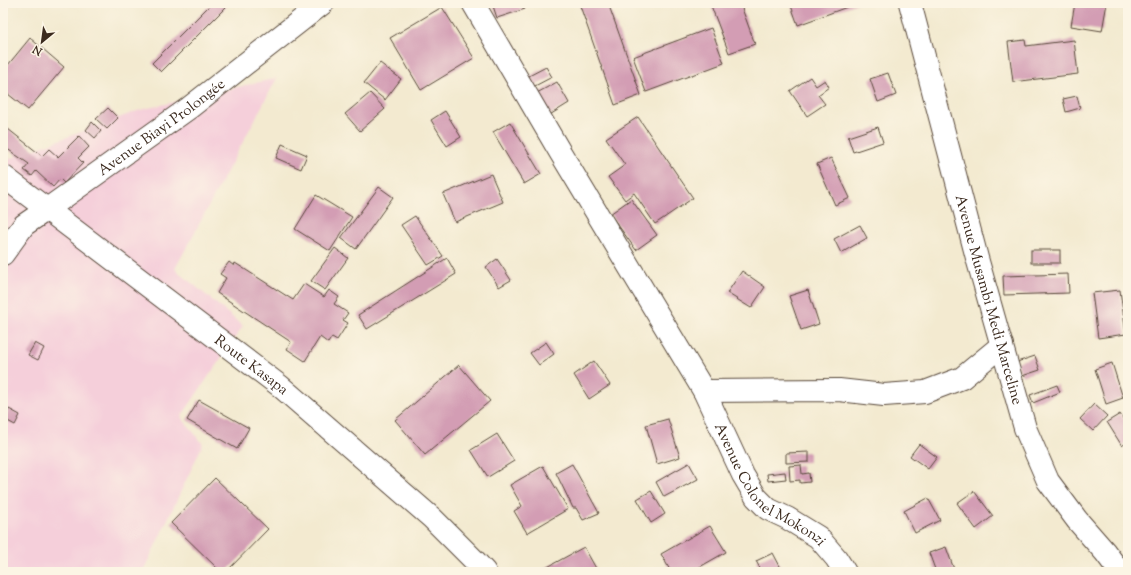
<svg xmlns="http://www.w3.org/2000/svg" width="1131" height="575" font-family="'Sorts Mill Goudy',serif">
	<rect width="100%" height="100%" fill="#fcf5e5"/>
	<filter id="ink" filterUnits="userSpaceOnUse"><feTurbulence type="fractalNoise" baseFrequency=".025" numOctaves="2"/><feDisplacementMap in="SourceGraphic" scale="8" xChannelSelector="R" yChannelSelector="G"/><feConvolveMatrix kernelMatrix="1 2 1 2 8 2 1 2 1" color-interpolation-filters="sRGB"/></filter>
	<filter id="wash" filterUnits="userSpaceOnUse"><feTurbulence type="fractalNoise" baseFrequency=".012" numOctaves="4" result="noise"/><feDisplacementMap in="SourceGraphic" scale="16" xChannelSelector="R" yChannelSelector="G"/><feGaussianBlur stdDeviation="0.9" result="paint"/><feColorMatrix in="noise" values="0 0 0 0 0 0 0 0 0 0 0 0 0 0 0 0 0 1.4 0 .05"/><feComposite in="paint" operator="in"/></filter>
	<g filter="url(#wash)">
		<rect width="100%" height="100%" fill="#f3ead0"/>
		<path fill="#f5cfda" d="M277,78L175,269L243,326L181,417L203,444L143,572H3V161L140,110Z"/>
		<g id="blocks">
			<g fill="#d39db4">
				<path d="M212,3H230L161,72L152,63Z"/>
				<path d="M492,3H523L525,9L497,18Z"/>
				<path d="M579,3H608L641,95L615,105Z"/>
				<path d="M710,3H740L755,44L729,53Z"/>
				<path d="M790,3H858L798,25Z"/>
				<path d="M1075,3H1107L1102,31L1071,26Z"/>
				<path d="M442,7L474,58L421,90L390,38Z"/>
				<path d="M711,28L724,63L646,92L633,57Z"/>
				<path d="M30,38L64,67L28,110L3,90V71Z"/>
				<path d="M1025,40L1026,46L1074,40L1078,74L1013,82L1008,42Z"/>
				<path d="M380,63L401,79L385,100L364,83Z"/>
				<path d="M546,67L552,77L533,87L527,77Z"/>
				<path d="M888,73L896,95L878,102L870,79Z"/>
				<path d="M810,77L816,86L825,80L829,87L818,95L825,104L807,116L790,91Z"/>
				<path d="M557,82L569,103L548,116L535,94Z"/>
				<path d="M370,93L385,109L360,131L345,114Z"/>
				<path d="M1077,96L1080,108L1066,112L1063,99Z"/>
				<path d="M108,108L118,118L107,129L96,119Z"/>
				<path d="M445,111L461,137L447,146L431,120Z"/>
				<path d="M638,117L693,198L655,224L634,193L625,200L608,177L625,165L606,138Z"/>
				<path d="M92,122L101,131L95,138L86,130Z"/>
				<path d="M510,122L541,174L524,184L493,132Z"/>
				<path d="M878,127L883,142L853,152L848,137Z"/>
				<path d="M8,129L42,156L49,149L58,157L79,136L89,147L78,158L83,163L64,183L60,179L53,187L36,171L32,176L24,170L29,164L3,146V137Z"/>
				<path d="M282,144L307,155L301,169L276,158Z"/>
				<path d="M831,158L850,198L835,205L817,164Z"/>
				<path d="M491,174L503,202L455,222L443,194Z"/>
				<path d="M379,187L393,197L356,249L341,238Z"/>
				<path d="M316,195L352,217L330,251L295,229Z"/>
				<path d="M631,199L657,235L636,250L610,214Z"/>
				<path d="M415,216L443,256L428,265L401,225Z"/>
				<path d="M860,225L867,238L841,253L834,239Z"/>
				<path d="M335,248L348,258L325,290L311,281Z"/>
				<rect x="1031" y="250" width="29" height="13"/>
				<path d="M447,258L456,274L367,329L358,315Z"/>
				<path d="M497,259L511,280L499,287L486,267Z"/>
				<path d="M229,262L234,266L235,263L293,300L304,284L324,297L329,290L339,297L334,304L348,313L343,320L348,323L337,340L332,337L328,343L320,337L305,361L287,349L291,342L217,293L226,278L220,274Z"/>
				<path d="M742,271L765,287L751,308L727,293Z"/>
				<path d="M1068,274L1069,293L1004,295L1003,276Z"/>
				<path d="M808,290L819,324L801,330L789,296Z"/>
				<path d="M1120,290L1126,334L1098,338L1092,293Z"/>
				<path d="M546,342L554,354L539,365L530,353Z"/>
				<path d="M35,343L44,348L38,360L28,355Z"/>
				<path d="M1035,356L1040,370L1022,376L1017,362Z"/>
				<path d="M594,361L610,385L589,399L574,375Z"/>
				<path d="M1112,363L1123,398L1106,404L1095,369Z"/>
				<path d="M459,365L490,401L425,455L395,420Z"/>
				<path d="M1057,385L1060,392L1033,403L1030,395Z"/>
				<path d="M199,400L249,428L237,449L187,420Z"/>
				<path d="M1094,404L1107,416L1093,431L1080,419Z"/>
				<path d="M9,409L20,415L15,425L4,419Z"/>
				<path d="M1120,414L1128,426V441L1122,446L1107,422Z"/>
				<path d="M668,419L680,457L657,464L646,425Z"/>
				<path d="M497,434L514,461L488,477L471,450Z"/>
				<path d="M919,444L937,457L928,469L910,456Z"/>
				<path d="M809,452V462L786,463V453Z"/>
				<path d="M689,463L698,479L664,497L656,482Z"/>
				<path d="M572,464L599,513L583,520L576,508H573L556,473Z"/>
				<path d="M801,465L802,474L809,473L810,482L800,483V480L790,481L789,466Z"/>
				<path d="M543,466L568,509L527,533L514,511L522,506L510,485Z"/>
				<path d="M785,472L786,479L768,481L767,474Z"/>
				<path d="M215,478L268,529L226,572H221L171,523Z"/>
				<path d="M651,491L665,514L651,523L637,499Z"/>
				<path d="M974,491L993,516L976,529L957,503Z"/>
				<path d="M928,498L940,520L915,533L904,511Z"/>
				<path d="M710,526L726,552L691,572H671L661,554Z"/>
				<path d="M584,547L598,572H542V570Z"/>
				<path d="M946,547L955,572H936L929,553Z"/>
				<path d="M773,553L783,572H762L756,561Z"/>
			</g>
		</g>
	</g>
	<g filter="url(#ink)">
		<use href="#blocks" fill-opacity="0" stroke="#574739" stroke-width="1"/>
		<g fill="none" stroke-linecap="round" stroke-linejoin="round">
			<g stroke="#574739" stroke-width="24">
				<g id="street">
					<path id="s1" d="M473,3L560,152L704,391L743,475L756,497L768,509L787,518L818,537L836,558L845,572"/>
					<path id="s2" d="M910,3L977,258L1025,428L1048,481L1077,520L1105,552L1120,572"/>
					<path d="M3,254L24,225L46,210"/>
					<path d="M704,391L839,390L884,395L925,392L962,378L1002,345"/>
				</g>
			</g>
			<g stroke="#574739" stroke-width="24">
				<g id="secondary">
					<path id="s3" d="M3,176L280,386L432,518L476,562L485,572"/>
					<path id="s4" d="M46,210L189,108L323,3"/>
				</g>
			</g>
			<use href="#street" stroke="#fff" stroke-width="22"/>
			<use href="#secondary" stroke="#fff" stroke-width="22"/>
		</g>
	</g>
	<g text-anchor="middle" stroke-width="3.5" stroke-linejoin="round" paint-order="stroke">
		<g font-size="15" fill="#3b2a1e" stroke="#fcf5e5">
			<text dy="5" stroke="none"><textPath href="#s4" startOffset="142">Avenue Biayi Prolongée</textPath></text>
			<text dy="5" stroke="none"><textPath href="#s2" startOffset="307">Avenue Musambi Medi Marceline</textPath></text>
			<text dy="5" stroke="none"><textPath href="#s3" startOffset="312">Route Kasapa</textPath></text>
			<text dy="5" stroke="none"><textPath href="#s1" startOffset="570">Avenue Colonel Mokonzi</textPath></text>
		</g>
	</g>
	<rect width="1131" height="575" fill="none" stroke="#fcf5e5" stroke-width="16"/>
	<g transform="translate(42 42) rotate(209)" stroke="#fcf5e5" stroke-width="3" paint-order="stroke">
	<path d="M0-3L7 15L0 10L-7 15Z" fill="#3b2a1e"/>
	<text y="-6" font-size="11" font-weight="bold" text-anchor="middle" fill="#3b2a1e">N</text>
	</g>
</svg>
